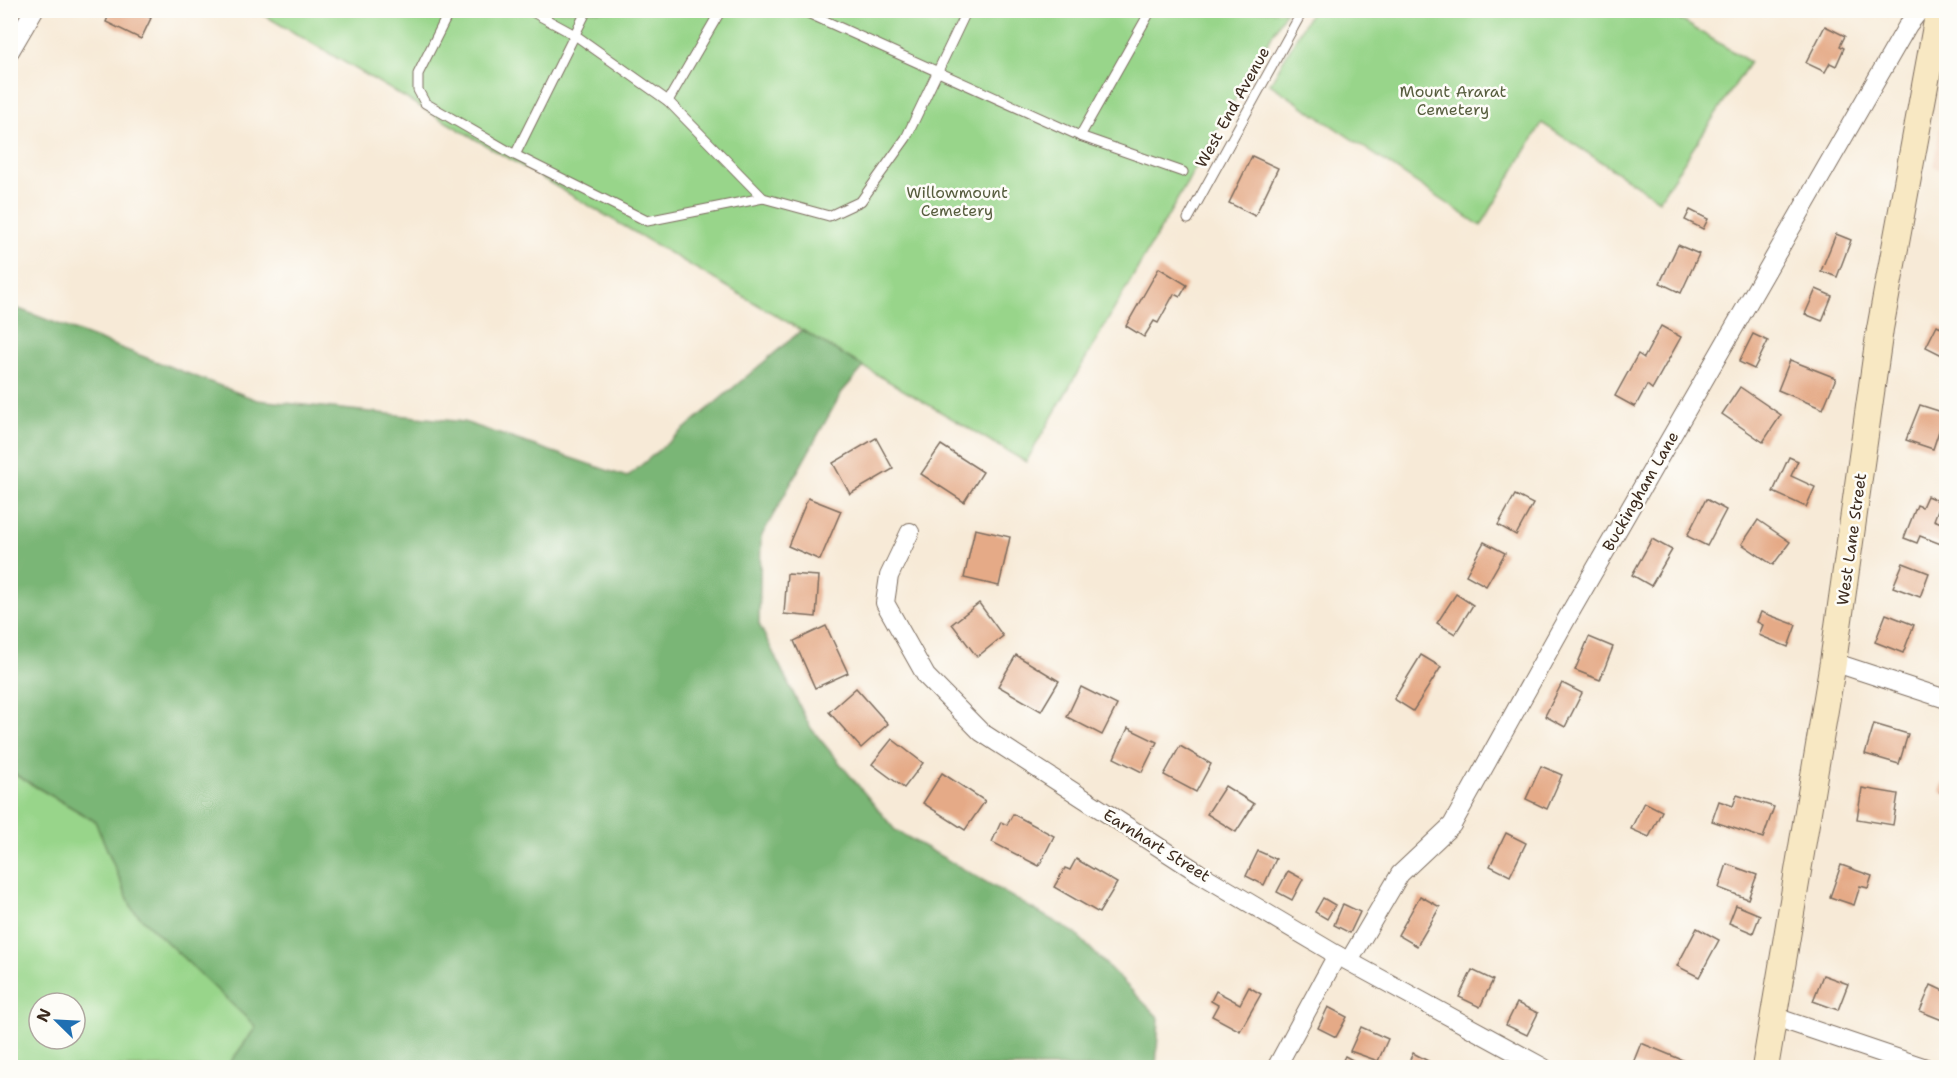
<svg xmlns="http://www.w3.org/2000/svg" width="1957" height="1078" font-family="'Shantell Sans',sans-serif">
	<rect width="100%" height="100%" fill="#fdfcf7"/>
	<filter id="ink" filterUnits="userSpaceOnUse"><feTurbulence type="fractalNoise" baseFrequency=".0167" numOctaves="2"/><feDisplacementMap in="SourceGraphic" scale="12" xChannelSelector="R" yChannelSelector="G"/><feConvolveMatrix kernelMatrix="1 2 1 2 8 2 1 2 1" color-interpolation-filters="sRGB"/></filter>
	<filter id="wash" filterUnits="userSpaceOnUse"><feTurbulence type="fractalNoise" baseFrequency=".008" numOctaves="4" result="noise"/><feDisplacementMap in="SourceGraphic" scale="24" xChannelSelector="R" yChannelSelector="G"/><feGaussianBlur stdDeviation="1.35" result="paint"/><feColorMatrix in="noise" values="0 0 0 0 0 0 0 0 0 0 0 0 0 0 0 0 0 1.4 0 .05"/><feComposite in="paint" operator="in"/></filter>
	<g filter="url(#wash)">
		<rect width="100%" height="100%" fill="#f7ead7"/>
		<path fill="#f3d4bf" d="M1946,95V173L1933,166Z"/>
		<g fill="#98d58a" stroke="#6a8054" stroke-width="1.5" fill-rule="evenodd">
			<path d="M1312,10L1666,11L1750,62L1659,200L1542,123L1481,226L1270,84Z"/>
			<path d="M257,11H1286L1026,462Z"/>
			<path d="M10,772L95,821L133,910L257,1027L227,1067H11ZM39,1003H75V1039H39Z"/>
		</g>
		<path fill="#7ab676" stroke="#5a704a" stroke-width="1.5" d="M11,306L257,400L464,422L627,477L802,330L864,367L842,392L761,537L759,624L810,727L895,830L1075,933L1159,1018L1156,1067H227L256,1027L133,910L95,821L11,772Z"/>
		<g id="blocks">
			<g fill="#e5aa87">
				<path d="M111,10H135L151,18L141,39L106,22Z"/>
				<path d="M1825,26L1845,36L1840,46L1844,48L1836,66L1830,63L1825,72L1806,63Z"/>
				<path d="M1252,156L1278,168L1255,216L1229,203Z"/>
				<path d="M1690,210L1708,219L1703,229L1685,220Z"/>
				<path d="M1836,234L1851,240L1837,277L1821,271Z"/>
				<path d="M1678,245L1699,254L1681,293L1660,283Z"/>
				<path d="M1159,268L1187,285L1180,297L1174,294L1158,323L1154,321L1144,337L1126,326Z"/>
				<path d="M1816,289L1832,296L1822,321L1805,314Z"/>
				<path d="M1937,325L1946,330V357L1926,347Z"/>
				<path d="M1661,326L1681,337L1652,389L1647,385L1635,407L1615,396L1638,354L1644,358Z"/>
				<path d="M1753,334L1768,341L1754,369L1739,362Z"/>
				<path d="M1790,360L1836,378L1823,409L1778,390Z"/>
				<path d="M1740,387L1781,415L1763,442L1722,414Z"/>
				<path d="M1920,405L1945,413L1933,449L1906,440Z"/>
				<path d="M876,438L893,469L850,494L833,463Z"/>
				<path d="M941,445L983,472L964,502L921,474Z"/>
				<path d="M1789,457L1798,461L1791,476L1815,487L1806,507L1773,492Z"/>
				<path d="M1515,495L1533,504L1516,535L1498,525Z"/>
				<path d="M1927,496L1941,502L1934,520L1946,525V546L1920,536L1917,543L1904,538L1917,505L1922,507Z"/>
				<path d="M808,498L841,511L820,560L788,546Z"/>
				<path d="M1706,499L1726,510L1707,546L1687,536Z"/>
				<path d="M1758,520L1790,542L1773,565L1742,544Z"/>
				<path d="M975,529L1010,537L999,586L964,578Z"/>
				<path d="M1652,539L1672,550L1651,586L1632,575Z"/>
				<path d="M1484,542L1505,553L1486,586L1466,575Z"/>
				<path d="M1903,563L1929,573L1920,597L1893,587Z"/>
				<path d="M787,574L819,576L816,617L784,614Z"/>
				<path d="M1456,594L1473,605L1455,634L1437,623Z"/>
				<path d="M979,603L1003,636L977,657L952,624Z"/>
				<path d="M1761,612L1796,625L1788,647L1759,635L1763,625L1757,622Z"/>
				<path d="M1886,614L1914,625L1903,653L1875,642Z"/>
				<path d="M826,626L848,673L815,688L794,641Z"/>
				<path d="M1589,637L1613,647L1600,680L1575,670Z"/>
				<path d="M1016,655L1059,681L1041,711L998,686Z"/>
				<path d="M1421,655L1441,667L1413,711L1394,699Z"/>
				<path d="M1562,683L1582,693L1565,727L1545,716Z"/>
				<path d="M1081,687L1117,705L1102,735L1067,717Z"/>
				<path d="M856,688L888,724L861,748L829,712Z"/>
				<path d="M1874,724L1908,734L1899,764L1865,754Z"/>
				<path d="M1128,728L1157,742L1142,772L1114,758Z"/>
				<path d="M892,739L923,763L904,788L872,764Z"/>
				<path d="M1180,746L1211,764L1196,792L1164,775Z"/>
				<path d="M1541,766L1562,775L1547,809L1526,799Z"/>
				<path d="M942,773L985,801L965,830L923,803Z"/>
				<path d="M1946,775V795L1940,792Z"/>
				<path d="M1225,786L1254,804L1236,832L1207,814Z"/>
				<path d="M1862,788L1898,794L1893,825L1857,819Z"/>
				<path d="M1737,795L1774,807L1763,838L1712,821L1719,801L1733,806Z"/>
				<path d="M1644,802L1662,811L1649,837L1631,829Z"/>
				<path d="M1013,814L1054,836L1039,866L992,842L1001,822L1007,825Z"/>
				<path d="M1506,833L1526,843L1510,876L1490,866Z"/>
				<path d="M1258,851L1276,859L1264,885L1246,876Z"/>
				<path d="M1076,859L1117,883L1099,913L1054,887L1065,868L1070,870Z"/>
				<path d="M1727,864L1757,875L1748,899L1719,888Z"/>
				<path d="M1841,865L1872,876L1868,888L1860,886L1854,905L1830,897Z"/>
				<path d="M1288,871L1303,879L1292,900L1277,892Z"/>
				<path d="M1420,896L1440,907L1417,946L1398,935Z"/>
				<path d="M1323,898L1335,905L1327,919L1315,912Z"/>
				<path d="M1343,904L1360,912L1350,933L1334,925Z"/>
				<path d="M1736,905L1760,915L1753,933L1729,923Z"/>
				<path d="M1697,928L1719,940L1699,977L1677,966Z"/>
				<path d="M1472,970L1493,980L1480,1007L1459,997Z"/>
				<path d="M1823,975L1848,984L1838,1010L1813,1001Z"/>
				<path d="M1931,985L1946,992V1010L1942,1020L1920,1011Z"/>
				<path d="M1249,987L1261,994L1240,1031L1212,1016L1218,1005L1211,1001L1216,991L1240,1004Z"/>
				<path d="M1517,1003L1538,1013L1527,1035L1506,1025Z"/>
				<path d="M1328,1007L1347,1017L1336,1037L1318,1028Z"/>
				<path d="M1361,1027L1388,1039L1378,1061L1350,1051Z"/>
				<path d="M1641,1043L1687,1062L1684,1068H1644L1633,1063Z"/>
				<path d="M1413,1053L1441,1068H1406Z"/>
				<path d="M1345,1056L1360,1064L1358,1068H1339Z"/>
			</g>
		</g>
	</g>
	<g filter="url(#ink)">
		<use href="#blocks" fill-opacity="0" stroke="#7d6d5f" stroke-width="1.5"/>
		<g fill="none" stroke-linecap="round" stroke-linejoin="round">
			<g stroke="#7d6d5f" stroke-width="11">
				<g id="lane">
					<path d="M450,10L418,74V90L425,103L515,155L647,221L763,198"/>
					<path d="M529,10L575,35L668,101L763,198L829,216L861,201L906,138L967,10"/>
					<path d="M801,10L1080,136L1183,172"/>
					<path d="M668,101L721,10"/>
					<path d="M1080,136L1151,10"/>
					<path d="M515,155L587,10"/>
					<path d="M1188,219L1303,10"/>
				</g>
			</g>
			<g stroke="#7d6d5f" stroke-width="20">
				<g id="street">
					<path d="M10,51L34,10"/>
					<path d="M910,532L889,576L885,603L926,676L981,732L1199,873L1337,955L1544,1068"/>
					<path d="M1833,662L1946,699"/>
					<path d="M1349,961L1400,874L1452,825L1567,618L1908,25L1920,10"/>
					<path d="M1775,1017L1926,1068"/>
					<path d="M1276,1068L1337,955"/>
				</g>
			</g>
			<g stroke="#7d6d5f" stroke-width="28">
				<path id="secondary" d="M1765,1068L1833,662L1880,329L1939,10"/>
			</g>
			<use href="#lane" stroke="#fff" stroke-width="9"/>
			<use href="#street" stroke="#fff" stroke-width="18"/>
			<use href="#secondary" stroke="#f8e8c3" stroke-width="26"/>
		</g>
	</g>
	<g text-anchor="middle" stroke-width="5" stroke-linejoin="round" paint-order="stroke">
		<g font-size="16" fill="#575d3e" stroke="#fdfcf7">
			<text x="1453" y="97">Mount Ararat<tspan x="1453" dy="18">Cemetery</tspan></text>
			<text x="957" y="198">Willowmount<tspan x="957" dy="18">Cemetery</tspan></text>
		</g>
		<g font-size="16" fill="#3b2a1e" stroke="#fdfcf7">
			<text transform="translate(1232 107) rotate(-61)" y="6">West End Avenue</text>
			<text transform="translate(1640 491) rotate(-60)" y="6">Buckingham Lane</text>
			<text transform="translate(1851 539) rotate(-82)" y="6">West Lane Street</text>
			<text transform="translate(1157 845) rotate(32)" y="6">Earnhart Street</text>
		</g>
	</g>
	<rect width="1957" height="1078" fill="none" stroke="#fdfcf7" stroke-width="36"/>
	<g transform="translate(57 1021) rotate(294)"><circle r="28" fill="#fdfcf7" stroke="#afa8a0" stroke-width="1.5"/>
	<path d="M0-4.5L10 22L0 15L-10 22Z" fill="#1f6fb2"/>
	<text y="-9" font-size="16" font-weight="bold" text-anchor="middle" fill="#3b2a1e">N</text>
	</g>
</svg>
